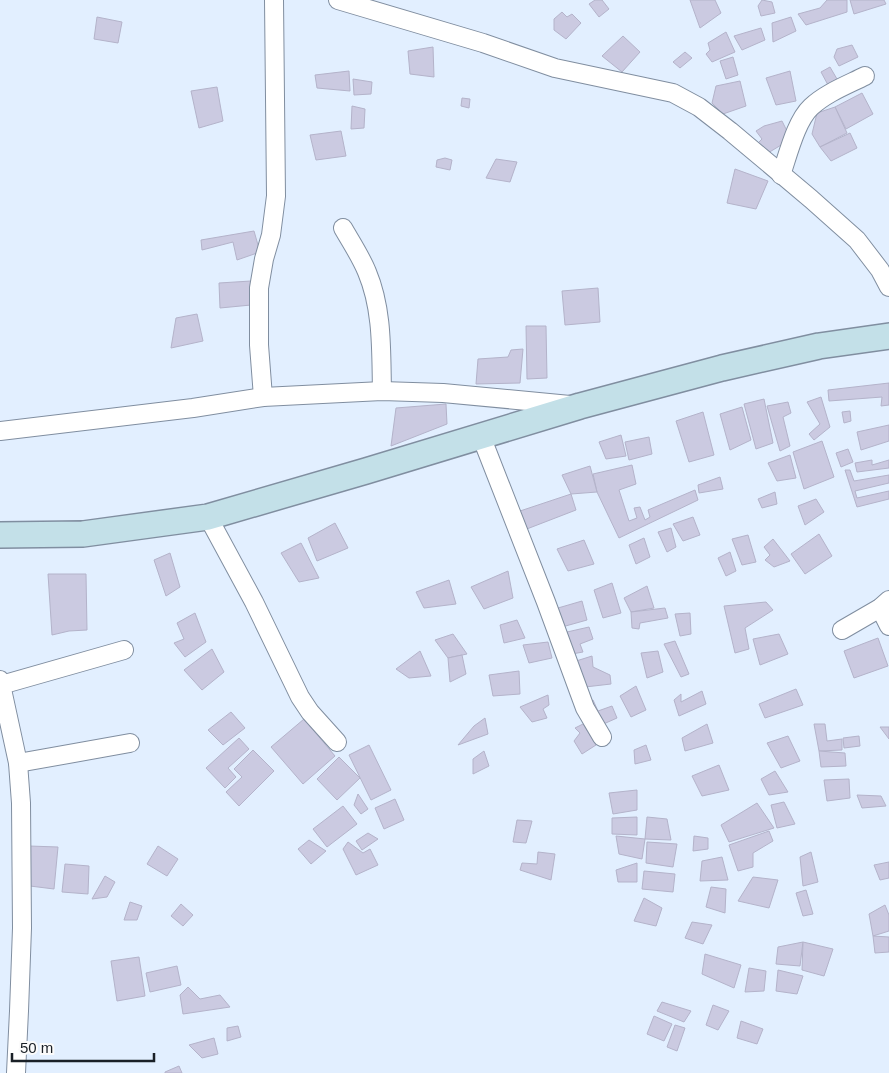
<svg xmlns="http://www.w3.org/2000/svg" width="889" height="1073" font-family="Arial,sans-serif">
	<rect width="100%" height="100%" fill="#e2efff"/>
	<g fill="#cbcae1" stroke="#b4b3ca">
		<path d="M595,0H602L609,9L599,17L589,4Z"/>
		<path d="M690,0H715L721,13L700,28Z"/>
		<path d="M762,0L772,2L775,13L761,16L758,6Z"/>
		<path d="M827,0H847V12L806,25L798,14L820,8Z"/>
		<path d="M850,0H884L886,4L854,14Z"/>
		<path d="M562,12L567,17L572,14L581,23L566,39L554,30V19Z"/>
		<path d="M97,17L122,22L118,43L94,39Z"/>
		<path d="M791,17L796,31L773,42L772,23Z"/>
		<path d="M761,28L765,40L742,50L734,36Z"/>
		<path d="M726,32L735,52L712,62L706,54L710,50L708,43Z"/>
		<path d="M623,36L640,52L622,72L602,56Z"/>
		<path d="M852,45L858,57L839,66L834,57L837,49Z"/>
		<path d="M433,47L434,77L410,74L408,51Z"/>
		<path d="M685,52L692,58L680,68L673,62Z"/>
		<path d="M733,57L738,75L726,79L720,61Z"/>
		<path d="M830,67L837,79L828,85L821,72Z"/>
		<path d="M349,71L350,91L317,88L315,75Z"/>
		<path d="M790,71L796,101L776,105L766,78Z"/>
		<path d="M353,79L372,82L371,94L354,95Z"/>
		<path d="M740,81L746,106L723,114L712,103L716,86Z"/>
		<path d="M217,87L223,121L199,128L191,91Z"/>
		<path d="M862,93L873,114L846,129L835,107Z"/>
		<path d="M462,98L470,99L469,108L461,106Z"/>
		<path d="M352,106L365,109L364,128L351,129Z"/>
		<path d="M835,107L847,133L820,147L812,134L817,113Z"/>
		<path d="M782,121L791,139L763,156L753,148L762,139L756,131L764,126Z"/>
		<path d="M341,131L346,156L316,160L310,135Z"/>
		<path d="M850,133L857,148L831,161L820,147Z"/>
		<path d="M445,158L452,160L450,170L436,167L437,160Z"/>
		<path d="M496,159L517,162L510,182L486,178Z"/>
		<path d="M735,169L768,181L756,209L727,203Z"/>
		<path d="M254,231L260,252L237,260L233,242L202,250L201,240Z"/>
		<path d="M251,281V305L220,308L219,283Z"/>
		<path d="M598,288L600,322L565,325L562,291Z"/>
		<path d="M197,314L203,341L171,348L176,318Z"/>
		<path d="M526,326H546L547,378L527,379Z"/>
		<path d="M523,349L520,383L476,384L478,359L508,357L511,350Z"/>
		<path d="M889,383V405L881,406L882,397L829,401L828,390Z"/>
		<path d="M821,397L830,427L814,440L809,434L820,424L807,402Z"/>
		<path d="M764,399L773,443L756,449L744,404Z"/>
		<path d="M788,402L791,413L783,417L790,446L780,451L767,406Z"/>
		<path d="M446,404L447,424L391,446L396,408Z"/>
		<path d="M742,407L751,440L730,450L720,414Z"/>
		<path d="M850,411L851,421L844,423L842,412Z"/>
		<path d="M703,412L714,455L689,462L676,421Z"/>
		<path d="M889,425V441L861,450L857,432Z"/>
		<path d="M621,435L626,456L606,459L599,442Z"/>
		<path d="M649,437L652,454L629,460L625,442Z"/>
		<path d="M822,441L834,477L804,489L793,452Z"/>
		<path d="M848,449L853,462L841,467L836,453Z"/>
		<path d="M790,455L796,478L777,481L768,463Z"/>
		<path d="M872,460V465L889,460V468L857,472L855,463Z"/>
		<path d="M632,465L636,484L619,490L629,521L637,518L634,508L640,507L645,520L650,517L648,510L695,490L698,500L619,538L597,492L593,474Z"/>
		<path d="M590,466L597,492L571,494L562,475Z"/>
		<path d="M845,470H850L854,481L889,475V483L855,491L857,498L889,491V499L857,507Z"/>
		<path d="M720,477L723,489L699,493L698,485Z"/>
		<path d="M775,492L777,504L762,508L758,499Z"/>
		<path d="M571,494L576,510L519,532L517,512Z"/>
		<path d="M816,499L824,512L805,525L798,506Z"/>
		<path d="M693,517L700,535L683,541L673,524Z"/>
		<path d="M335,523L348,548L317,561L308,538Z"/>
		<path d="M671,528L676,547L667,552L658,532Z"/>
		<path d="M819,534L832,556L805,574L791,554Z"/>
		<path d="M748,535L756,562L742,565L732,539Z"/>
		<path d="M644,538L650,557L636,564L629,545Z"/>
		<path d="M773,539L790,561L774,567L765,560L770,555L764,547Z"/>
		<path d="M584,540L594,564L568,571L557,549Z"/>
		<path d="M301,543L319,578L299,582L281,553Z"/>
		<path d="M730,552L736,571L726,576L718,558Z"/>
		<path d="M170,553L180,587L166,596L154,560Z"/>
		<path d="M508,571L513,598L484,609L471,587Z"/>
		<path d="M48,574H86L87,630L69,631L52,635Z"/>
		<path d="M449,580L456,604L424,608L416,592Z"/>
		<path d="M612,583L621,613L603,618L594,590Z"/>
		<path d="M647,586L654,608L631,612L624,598Z"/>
		<path d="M582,601L587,620L562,627L558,608Z"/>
		<path d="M766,602L773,610L745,628L749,649L735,653L724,606Z"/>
		<path d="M665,608L668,618L640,623L639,629L632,628L631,612Z"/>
		<path d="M195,613L206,642L185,657L174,643L184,639L177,623Z"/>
		<path d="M690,613L691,634L680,636L675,614Z"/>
		<path d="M517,620L525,638L504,643L500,625Z"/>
		<path d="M589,627L593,639L580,644L583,652L572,654L567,632Z"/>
		<path d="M453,634L467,654L448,658L435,640Z"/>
		<path d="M779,634L788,654L760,665L753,639Z"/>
		<path d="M878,638L888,666L854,678L844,651Z"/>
		<path d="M675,641L689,674L681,677L664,644Z"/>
		<path d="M548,642L552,658L529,663L523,645Z"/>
		<path d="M212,649L224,672L202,690L184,670Z"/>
		<path d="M420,651L431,676L409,678L396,669Z"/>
		<path d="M658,651L663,672L647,678L641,653Z"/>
		<path d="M462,655L466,674L450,682L448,658Z"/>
		<path d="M592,656L593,667L610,675L611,684L585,687L573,662Z"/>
		<path d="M519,671L520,694L493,696L489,675Z"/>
		<path d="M636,686L646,710L631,717L620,696Z"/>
		<path d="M796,689L803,705L765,718L759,704Z"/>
		<path d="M702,691L706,704L679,716L674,700L681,694V702Z"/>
		<path d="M548,695L549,705L543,709L547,718L532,722L520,707Z"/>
		<path d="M593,700L598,711L612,706L617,718L599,726L585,704Z"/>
		<path d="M231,712L245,728L223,745L208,730Z"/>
		<path d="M485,718L488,734L458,745L474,726Z"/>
		<path d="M304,719L335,756L303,784L271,747Z"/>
		<path d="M583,724L596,745L582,754L574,741L580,733L575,728Z"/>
		<path d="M707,724L713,743L685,751L682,738Z"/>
		<path d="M814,724H825L827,741L842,739V750L819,751Z"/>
		<path d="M880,727H889V739Z"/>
		<path d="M788,736L800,761L781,768L767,743Z"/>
		<path d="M859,736L860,746L844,748L843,738Z"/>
		<path d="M239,738L249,749L228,768L236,777L225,788L206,768Z"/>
		<path d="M369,745L391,790L371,800L349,755Z"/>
		<path d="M646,745L651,760L635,764L634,750Z"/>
		<path d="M253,750L274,771L239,806L226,792L242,777L234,769Z"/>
		<path d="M484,751L489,766L473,774V759Z"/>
		<path d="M819,751L845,753L846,766L821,767Z"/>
		<path d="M339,757L360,778L337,800L317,779Z"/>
		<path d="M719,765L729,790L702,796L692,776Z"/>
		<path d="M775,771L788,792L769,795L761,779Z"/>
		<path d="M849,779L850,798L827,801L824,780Z"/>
		<path d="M637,790V810L613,814L609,793Z"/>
		<path d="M358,794L368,809L361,814L354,805Z"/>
		<path d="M857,795L881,796L886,806L862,808Z"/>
		<path d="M395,799L404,820L384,829L375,808Z"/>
		<path d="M784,802L795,824L777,828L771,805Z"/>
		<path d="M757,803L774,828L729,842L721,825Z"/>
		<path d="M343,806L357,824L327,847L313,829Z"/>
		<path d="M637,817V835L612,834V818Z"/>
		<path d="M647,817L667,819L671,840L645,839Z"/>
		<path d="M517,820L532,821L526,843L513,842Z"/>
		<path d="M769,831L773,841L753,853V867L738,871L729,845Z"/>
		<path d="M368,833L378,839L362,850L356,841Z"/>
		<path d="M616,836L645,839L642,859L619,854Z"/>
		<path d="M694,836L708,838V849L693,851Z"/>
		<path d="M309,840L326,851L311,864L298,849Z"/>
		<path d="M348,842L363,853L370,849L378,865L356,875L343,849Z"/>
		<path d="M647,842L677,844L673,867L646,863Z"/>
		<path d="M29,846L58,847L54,889L30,886Z"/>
		<path d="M158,846L178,859L167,876L147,864Z"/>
		<path d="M538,852L555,854L551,880L520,870L522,863L537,864Z"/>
		<path d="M811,852L818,882L803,886L800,857Z"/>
		<path d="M722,857L728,880L700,881L702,861Z"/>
		<path d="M889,862V878L880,880L874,865Z"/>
		<path d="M637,863V882H618L616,870Z"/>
		<path d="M65,864L89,866L88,894L62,892Z"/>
		<path d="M644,871L675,874L673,892L642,889Z"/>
		<path d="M105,876L115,882L107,897L92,899Z"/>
		<path d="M753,877L778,880L769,908L738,901Z"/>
		<path d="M711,887L726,889L725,913L706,907Z"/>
		<path d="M806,890L813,914L803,916L796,893Z"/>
		<path d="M644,898L662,908L656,926L634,921Z"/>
		<path d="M130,902L142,906L137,920H124Z"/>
		<path d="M181,904L193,915L183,926L171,916Z"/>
		<path d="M885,905L889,915V931L873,936L869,914Z"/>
		<path d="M692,922L712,925L703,944L685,938Z"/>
		<path d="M873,936L889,937V952L875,953Z"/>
		<path d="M803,942L800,966L776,964L778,947Z"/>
		<path d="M803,942L833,949L824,976L802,970Z"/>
		<path d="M705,954L741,965L734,988L702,974Z"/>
		<path d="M139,957L145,996L117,1001L111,961Z"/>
		<path d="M177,966L181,985L150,992L146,973Z"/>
		<path d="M749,968L766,971L764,991L745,992Z"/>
		<path d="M778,970L803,976L797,994L776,991Z"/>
		<path d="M188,987L200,999L220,995L230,1007L183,1014L180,995Z"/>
		<path d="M662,1002L691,1011L684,1022L657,1011Z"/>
		<path d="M713,1005L729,1011L718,1030L706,1025Z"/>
		<path d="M654,1016L672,1024L664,1041L647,1034Z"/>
		<path d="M741,1021L763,1029L757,1044L737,1038Z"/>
		<path d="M675,1025L685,1028L677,1051L667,1047Z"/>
		<path d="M238,1026L241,1037L227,1041V1028Z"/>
		<path d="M214,1038L218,1054L202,1058L189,1045Z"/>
		<path d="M179,1066L182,1073H165V1072Z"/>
	</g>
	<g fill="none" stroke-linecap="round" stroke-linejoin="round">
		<g stroke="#808ea0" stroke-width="20">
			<g id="street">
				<path d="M338,0L483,43L555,68L673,93L699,107L730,131L811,199L857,240L880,270L889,287"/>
				<path d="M781,175C788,155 796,121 811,107C826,93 847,85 865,76"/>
				<path d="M343,228C351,242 361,257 367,272C383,310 381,352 382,391"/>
				<path d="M263,397L259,345V288L264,259L271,235L276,196L274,0"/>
				<path d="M0,431L193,408L263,397L382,391L443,393L570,405"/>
				<path d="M481,436L546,602L585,708L602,737"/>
				<path d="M208,517L254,602L300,697L310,712L337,742"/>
				<path d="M880,608L889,626"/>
				<path d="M842,630L880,608L889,600"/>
				<path d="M0,680L18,763L21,803L22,928L19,1011L16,1073"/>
				<path d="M1,685L124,650"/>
				<path d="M18,763L130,743"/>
			</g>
		</g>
		<g stroke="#808ea0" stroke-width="28">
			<path id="secondary" d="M0,535L83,534L208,517L366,471L580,406L722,368L819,346L889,336"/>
		</g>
		<use href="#street" stroke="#fff" stroke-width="18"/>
		<use href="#secondary" stroke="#c3e0e8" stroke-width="25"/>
	</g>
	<path d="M12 1053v8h142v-8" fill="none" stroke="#1a2027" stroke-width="2.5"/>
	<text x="20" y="1053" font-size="15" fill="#1a2027" stroke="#fbfbfb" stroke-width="4" paint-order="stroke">50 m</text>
</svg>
